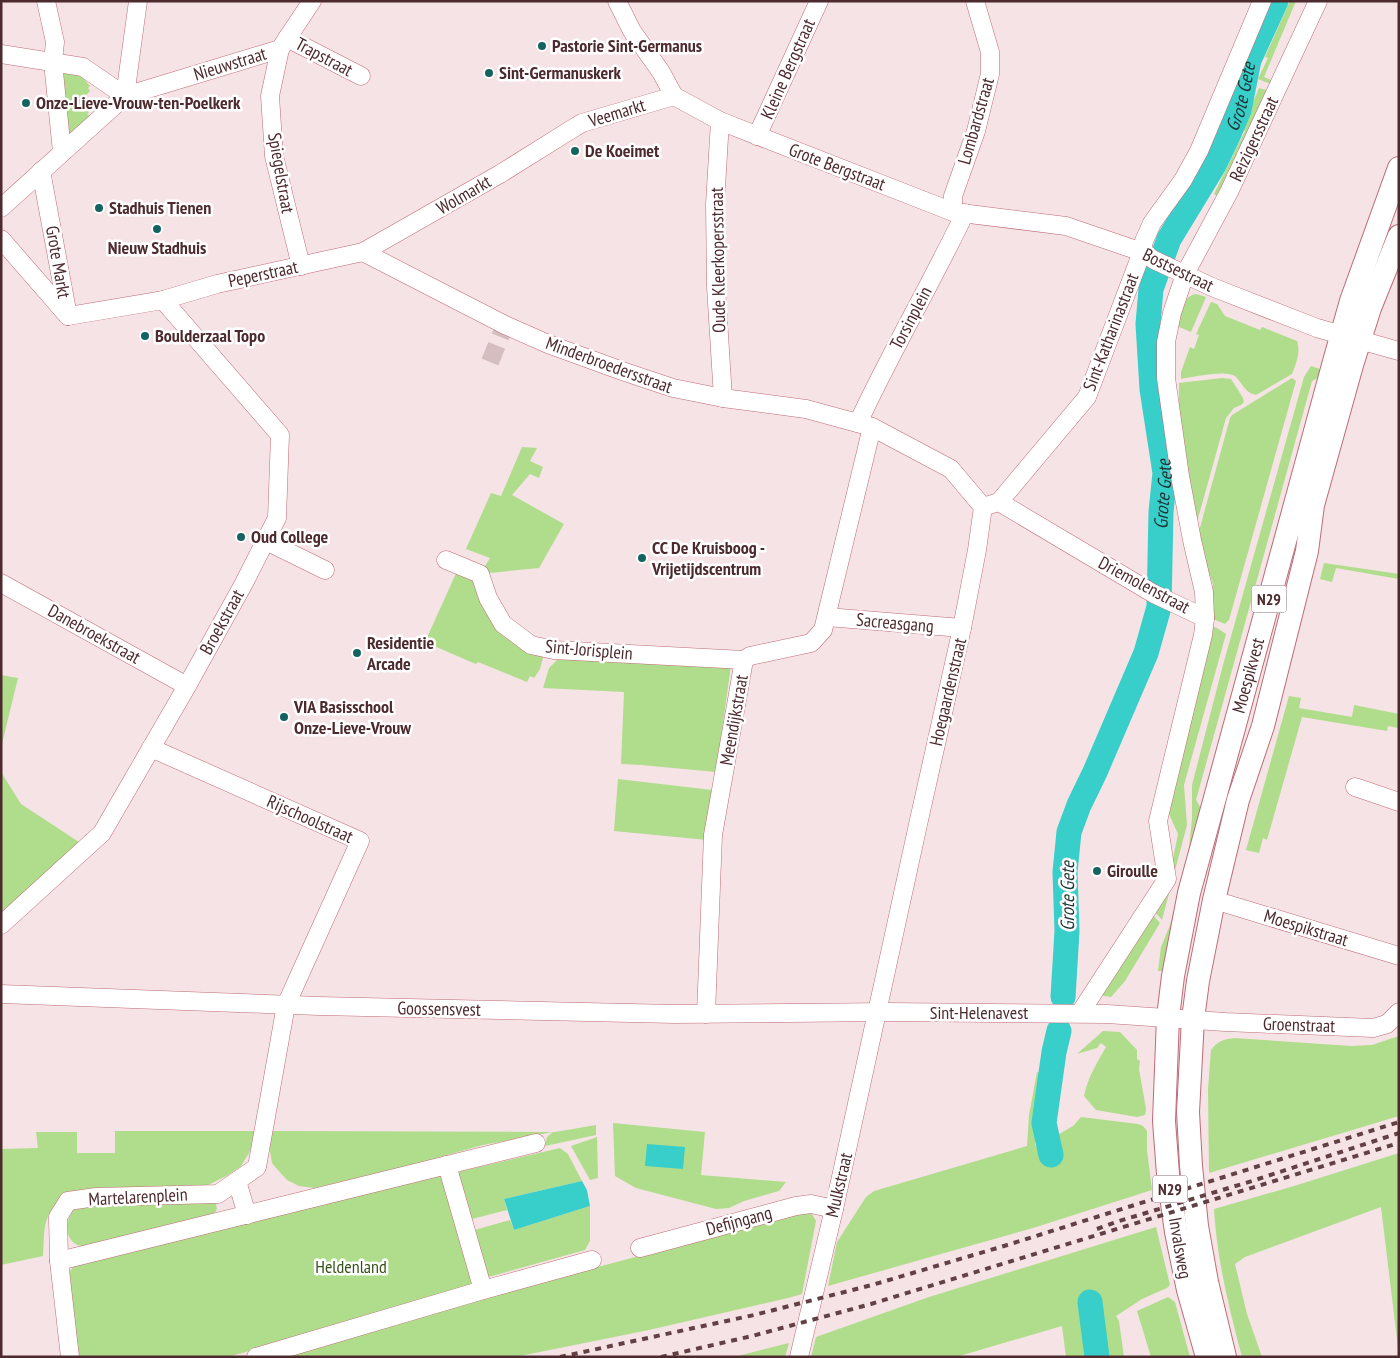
<svg xmlns="http://www.w3.org/2000/svg" width="1400" height="1358" font-family="'PT Sans Narrow',sans-serif">
	<rect width="100%" height="100%" fill="#f6e3e5"/>
	<g fill="#afdd8b">
		<path d="M1290,1H1296L1264,77L1278,83L1276,86L1258,79L1268,58L1265,57Z"/>
		<path d="M59,72L80,75L90,86L88,88L90,91L80,101L90,111L87,114L90,116L67,139Z"/>
		<path d="M1259,88L1270,91L1219,197L1214,194L1245,131L1242,129Z"/>
		<path d="M1196,294L1206,297L1191,332L1179,327C1176,315 1183,296 1196,294Z"/>
		<path d="M1211,302L1217,304L1225,316L1260,330L1262,327L1297,341C1301,352 1296,364 1292,374L1256,395C1244,392 1243,384 1236,377C1227,369 1193,377 1181,379V372L1190,347L1194,349L1199,335L1196,334Z"/>
		<path d="M1311,366L1323,370L1321,376L1312,381L1196,800L1202,810L1168,971H1158L1161,947L1170,925L1189,848L1192,819V785L1223,665L1304,377Z"/>
		<path d="M1222,378L1231,379L1243,398L1244,402L1241,405L1234,408L1226,418L1197,522L1175,403L1179,401V383Z"/>
		<path d="M1292,378L1296,381L1229,620L1225,624L1213,619L1211,614L1213,584L1199,542L1198,535L1230,418L1232,415Z"/>
		<path d="M522,447L537,448L530,461L543,467L539,478L530,474L512,495L564,524L539,568L489,573L485,566L490,558L466,549L491,493L501,496Z"/>
		<path d="M1324,563L1399,574V579L1336,568L1332,582L1320,579Z"/>
		<path d="M458,569L474,580L544,654L540,669L534,678L530,676L527,682L478,662L476,664L471,662L425,642Z"/>
		<path d="M1211,626L1217,628L1226,634L1184,785L1187,825L1162,920L1153,910L1167,888L1178,834L1169,814Z"/>
		<path d="M562,655L731,666L716,772L641,765L621,764L624,692L543,688L549,668Z"/>
		<path d="M1,675L18,678L1,748Z"/>
		<path d="M1289,696L1301,698L1299,708L1352,717L1354,705L1399,714L1398,728L1388,726L1387,731L1302,717L1267,840L1263,838L1259,853L1246,850Z"/>
		<path d="M1,772L21,804L82,844L1,918Z"/>
		<path d="M618,779L712,790L707,840L614,831Z"/>
		<path d="M1151,913L1160,923L1125,981L1111,997L1097,995Z"/>
		<path d="M1103,1031L1120,1032L1137,1050V1059L1140,1061L1139,1069L1146,1109L1145,1115L1137,1117L1096,1110L1084,1096C1088,1077 1097,1063 1106,1047L1101,1043L1097,1048L1077,1054Z"/>
		<path d="M1399,1036V1116L1209,1173L1208,1089L1211,1050C1217,1041 1225,1039 1235,1038L1351,1046L1372,1045Z"/>
		<path d="M1037,1072L1046,1073L1035,1114V1144L1043,1162L1059,1153L1056,1136L1073,1126L1081,1117L1138,1124L1143,1126L1147,1131V1150L1152,1190L1033,1228L828,1286L837,1242L866,1197L874,1191L1027,1146L1029,1115Z"/>
		<path d="M613,1123L705,1132L701,1175L786,1182L779,1191L744,1201L729,1208L716,1209L636,1188L615,1176Z"/>
		<path d="M596,1125V1135L545,1146L547,1137L553,1132L483,1145L390,1171L314,1188L299,1186L287,1180L277,1169L272,1163L270,1150L271,1131L555,1132Z"/>
		<path d="M115,1131H257L249,1153L241,1166L228,1175L208,1185L171,1190L62,1198C41,1219 45,1229 43,1256L1,1265V1149L38,1148L36,1132H77V1153H115Z"/>
		<path d="M597,1137L598,1178L590,1180L571,1146Z"/>
		<path d="M560,1148L568,1154L582,1181L504,1199L507,1210L468,1220L454,1173Z"/>
		<path d="M1399,1153V1356L1381,1207L1245,1257L1235,1264L1247,1314L1262,1357H1242C1229,1308 1217,1260 1214,1209L1294,1186Z"/>
		<path d="M443,1172L474,1287L228,1357H76L69,1273L77,1261Z"/>
		<path d="M209,1199L216,1204L217,1209L214,1214L86,1247C62,1245 64,1220 76,1205Z"/>
		<path d="M590,1206V1241L585,1250L485,1278L471,1231L510,1220L514,1230Z"/>
		<path d="M807,1211L812,1214L816,1221L802,1294L788,1298L649,1330L515,1357H279L542,1282Z"/>
		<path d="M1156,1227L1170,1285L1167,1288L1142,1299L1116,1316L1119,1321L1124,1357H1107L1099,1314C1103,1307 1099,1303 1094,1298L1086,1301L1083,1311L1092,1357H1066L1062,1326L956,1357H811L816,1337L929,1297Z"/>
		<path d="M1168,1297L1175,1302L1190,1357H1151L1137,1311Z"/>
		<path d="M789,1343L785,1357H734Z"/>
	</g>
	<g fill="#38ceca">
		<path d="M647,1144L685,1147L683,1169L645,1166Z"/>
		<path d="M582,1181L587,1190L590,1206L514,1230L504,1199Z"/>
	</g>
	<g fill="none" stroke-linecap="round" stroke-linejoin="round">
		<g stroke="#38ceca" stroke-width="25">
			<path id="s1" d="M1063,997L1067,931L1065,872L1069,832L1079,805L1095,772L1146,653L1159,607L1161,512L1165,473L1152,389L1148,324L1151,289L1169,239L1214,165L1228,136L1239,110L1249,60L1276,1"/>
			<path d="M1051,1155L1044,1123L1054,1052L1059,1031"/>
			<path d="M1090,1302L1097,1357"/>
		</g>
		<path stroke="#d4bec0" stroke-width="18" stroke-dasharray="18 9" stroke-linecap="butt" d="M490,362L505,325"/>
		<g stroke="#be6b76" stroke-width="19">
			<g id="minor">
				<path d="M46,1L55,42L53,62L62,152"/>
				<path d="M617,1L632,31L661,72L674,96L720,121L953,212L1066,226L1142,252L1154,260L1212,287L1317,328L1399,351"/>
				<path d="M287,38L361,76"/>
				<path d="M280,49L270,96L274,156L301,266"/>
				<path d="M1,54L83,67L125,96"/>
				<path d="M125,96L138,1"/>
				<path d="M720,121L715,204L716,287L723,398"/>
				<path d="M757,136L819,1"/>
				<path d="M41,171L68,316"/>
				<path d="M1,208L125,96L280,49L312,1"/>
				<path d="M953,212V196L976,131L990,74V52L975,1"/>
				<path d="M1,239L68,316"/>
				<path d="M363,252L505,325L548,344L625,372L673,388L723,398L806,409L872,427L951,469L983,507L977,550L962,628L919,820L834,1209L799,1357"/>
				<path d="M68,316L163,300L217,284L363,252L500,174L572,129L582,123L674,96"/>
				<path d="M858,423C891,352 931,284 965,213"/>
				<path d="M999,502L1087,397L1142,252L1144,241L1152,223L1183,180L1199,151L1262,1"/>
				<path d="M989,505L999,502L1154,594L1205,618"/>
				<path d="M266,541L325,570"/>
				<path d="M446,560L480,574L488,598L503,624L531,645L554,650L744,660"/>
				<path d="M1,583L187,686"/>
				<path d="M827,617L962,628"/>
				<path d="M1355,787L1399,802"/>
				<path d="M1214,900L1399,956"/>
				<path d="M1,925L102,833L187,686L243,585L277,518L280,435L163,300"/>
				<path d="M1,994L319,1006L675,1014L889,1012L1107,1014L1225,1022L1373,1028L1387,1024L1399,1012"/>
				<path d="M1080,1013L1167,879L1158,821L1203,635L1205,618L1204,592L1192,540L1180,476L1166,378V342L1172,313L1185,274L1229,192L1318,1"/>
				<path d="M706,1014L713,835L744,660L750,656L811,643L823,630L872,427"/>
				<path d="M447,1165L483,1290"/>
				<path d="M237,1181L247,1215"/>
				<path d="M640,1248L796,1206L811,1204L834,1209"/>
				<path d="M59,1261L536,1143"/>
				<path d="M70,1357L59,1261L58,1217L68,1201L96,1197L218,1194L257,1167L286,1005L360,841L151,748"/>
				<path d="M256,1357L483,1290L592,1260"/>
			</g>
		</g>
		<g stroke="#be6b76" stroke-width="24">
			<g id="major">
				<path id="s2" d="M1207,1357L1188,1290L1176,1232L1168,1174L1164,1121L1168,1017L1173,976L1189,893L1332,369L1351,301L1399,168"/>
				<path d="M1225,1357L1207,1282L1197,1226L1191,1166L1188,1112L1193,1019L1198,981L1214,900L1238,800L1263,726L1307,551L1313,505L1352,365L1370,308L1399,236"/>
			</g>
		</g>
		<use href="#minor" stroke="#fff" stroke-width="18"/>
		<use href="#major" stroke="#fff" stroke-width="22"/>
		<g stroke="#624145" stroke-width="4" stroke-dasharray="6 6" stroke-linecap="butt">
			<path d="M1097,1229L1116,1222L1252,1181L1399,1133"/>
			<path d="M560,1357L754,1315L872,1285L1004,1246L1399,1122"/>
			<path d="M661,1357L752,1336L871,1304L1399,1143"/>
		</g>
	</g>
	<g fill="#146361" stroke="#fff" stroke-width="2">
		<circle cx="542" cy="46" r="5"/>
		<circle cx="489" cy="73" r="5"/>
		<circle cx="26" cy="103" r="5"/>
		<circle cx="575" cy="151" r="5"/>
		<circle cx="99" cy="208" r="5"/>
		<circle cx="157" cy="229" r="5"/>
		<circle cx="145" cy="336" r="5"/>
		<circle cx="241" cy="537" r="5"/>
		<circle cx="642" cy="558" r="5"/>
		<circle cx="357" cy="653" r="5"/>
		<circle cx="284" cy="717" r="5"/>
		<circle cx="1097" cy="871" r="5"/>
	</g>
	<g text-anchor="middle" stroke-width="5" stroke-linejoin="round" paint-order="stroke">
		<g fill="#fff" stroke="#826a6d" stroke-width="1">
			<rect x="1251.5" y="585.5" width="35" height="27" rx="4"/>
			<rect x="1152.5" y="1175.5" width="35" height="27" rx="4"/>
		</g>
		<g font-size="16" font-weight="bold" fill="#4d2a2e">
			<text x="1269" y="605">N29</text>
			<text x="1170" y="1195">N29</text>
		</g>
		<g font-size="18" font-weight="bold" fill="#4d2a2e" stroke="#fff" text-anchor="start">
			<text x="552" y="52">Pastorie Sint-Germanus</text>
			<text x="499" y="79">Sint-Germanuskerk</text>
			<text x="36" y="109">Onze-Lieve-Vrouw-ten-Poelkerk</text>
			<text x="585" y="157">De Koeimet</text>
			<text x="109" y="214">Stadhuis Tienen</text>
			<text x="157" y="254" text-anchor="middle">Nieuw Stadhuis</text>
			<text x="155" y="342">Boulderzaal Topo</text>
			<text x="251" y="543">Oud College</text>
			<text x="652" y="554">CC De Kruisboog -<tspan x="652" dy="21">Vrijetijdscentrum</tspan></text>
			<text x="367" y="649">Residentie<tspan x="367" dy="21">Arcade</tspan></text>
			<text x="294" y="713">VIA Basisschool<tspan x="294" dy="21">Onze-Lieve-Vrouw</tspan></text>
			<text x="1107" y="877">Giroulle</text>
		</g>
		<g font-size="18" fill="#4d2a2e" stroke="#fff">
			<text transform="translate(324 57) rotate(28)" y="6">Trapstraat</text>
			<text transform="translate(230 64) rotate(-17)" y="6">Nieuwstraat</text>
			<text transform="translate(788 69) rotate(-66)" y="6">Kleine Bergstraat</text>
			<text transform="translate(617 113) rotate(-17)" y="6">Veemarkt</text>
			<text transform="translate(976 121) rotate(-74)" y="6">Lombardstraat</text>
			<text transform="translate(1254 139) rotate(-65)" y="6">Reizigersstraat</text>
			<text transform="translate(837 167) rotate(21)" y="6">Grote Bergstraat</text>
			<text transform="translate(281 173) rotate(80)" y="6">Spiegelstraat</text>
			<text transform="translate(464 195) rotate(-30)" y="6">Wolmarkt</text>
			<text transform="translate(718 260) rotate(-91)" y="6">Oude Kleerkopersstraat</text>
			<text transform="translate(58 262) rotate(80)" y="6">Grote Markt</text>
			<text transform="translate(1178 270) rotate(26)" y="6">Bostsestraat</text>
			<text transform="translate(263 274) rotate(-12)" y="6">Peperstraat</text>
			<text transform="translate(911 318) rotate(-62)" y="6">Torsinplein</text>
			<text transform="translate(1111 332) rotate(-69)" y="6">Sint-Katharinastraat</text>
			<text transform="translate(609 365) rotate(20)" y="6">Minderbroedersstraat</text>
			<text transform="translate(1144 585) rotate(28)" y="6">Driemolenstraat</text>
			<text transform="translate(222 622) rotate(-61)" y="6">Broekstraat</text>
			<text transform="translate(895 623) rotate(5)" y="6">Sacreasgang</text>
			<text transform="translate(94 634) rotate(29)" y="6">Danebroekstraat</text>
			<text transform="translate(589 650) rotate(5)" y="6">Sint-Jorisplein</text>
			<text dy="6" stroke="none"><textPath href="#s2" startOffset="696">Moespikvest</textPath></text>
			<text transform="translate(948 692) rotate(-77)" y="6">Hoegaardenstraat</text>
			<text transform="translate(734 720) rotate(-80)" y="6">Meendijkstraat</text>
			<text transform="translate(310 819) rotate(24)" y="6">Rijschoolstraat</text>
			<text transform="translate(1306 928) rotate(17)" y="6">Moespikstraat</text>
			<text transform="translate(439 1009) rotate(1)" y="6">Goossensvest</text>
			<text x="979" y="1019">Sint-Helenavest</text>
			<text transform="translate(1299 1025) rotate(2)" y="6">Groenstraat</text>
			<text transform="translate(839 1185) rotate(-77)" y="6">Mulkstraat</text>
			<text transform="translate(138 1197) rotate(-3)" y="6">Martelarenplein</text>
			<text transform="translate(739 1221) rotate(-15)" y="6">Defijngang</text>
			<text transform="translate(1180 1248) rotate(80)" y="6">Invalsweg</text>
		</g>
		<g font-size="18" fill="#36531a" stroke="#fff">
			<text x="351" y="1273">Heldenland</text>
		</g>
		<g font-size="19" font-style="italic" fill="#1e3635" stroke="#fff">
			<text dy="7" stroke="none"><textPath href="#s1" startOffset="941">Grote Gete</textPath></text>
			<text dy="7" stroke="none"><textPath href="#s1" startOffset="521">Grote Gete</textPath></text>
			<text transform="translate(1067 896) rotate(-90)" y="7">Grote Gete</text>
		</g>
	</g>
	<rect width="1400" height="1358" fill="none" stroke="#4d2a2e" stroke-width="5"/>
</svg>
